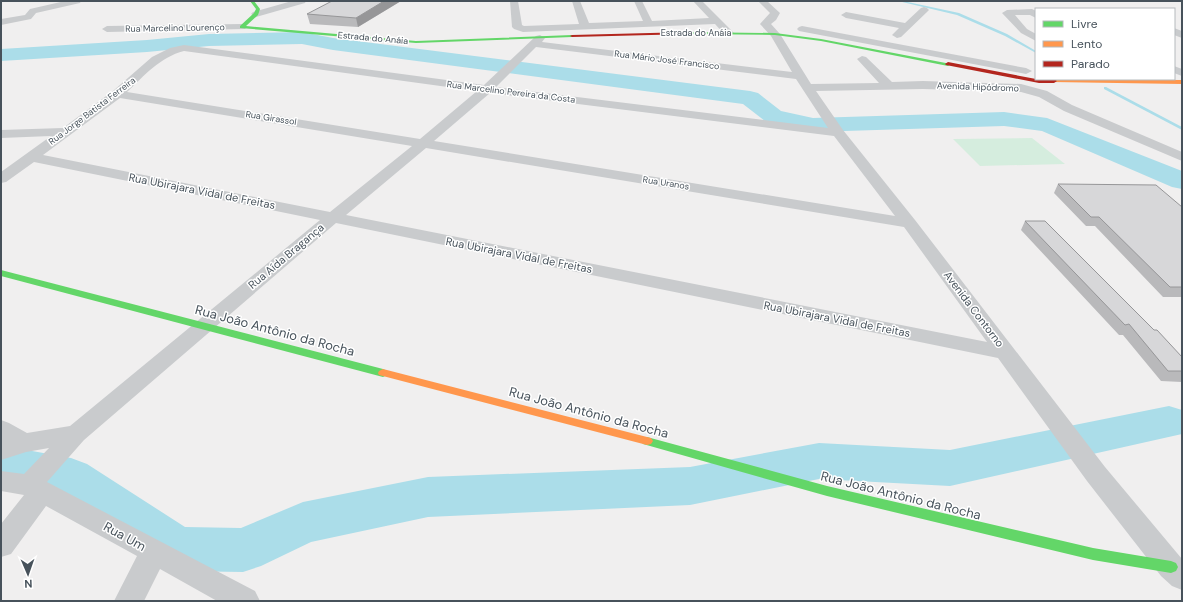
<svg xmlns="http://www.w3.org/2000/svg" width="1183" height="602" font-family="'DM Sans',sans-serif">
	<rect width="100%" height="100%" fill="#f0efef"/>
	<path fill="#d5edde" d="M1032,138L1065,164L980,166L953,139Z"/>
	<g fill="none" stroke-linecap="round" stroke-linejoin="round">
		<g fill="#abdde9" fill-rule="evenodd">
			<path d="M898,1H903L959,13L1007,34L1036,51V53L1005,36L957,15Z"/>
			<path d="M1104,87H1106L1182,127V130L1104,89Z"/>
		</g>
		<g fill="#abdde9" fill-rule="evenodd">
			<path d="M302,32L333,38L750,91L758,93L781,111L813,118L1004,112L1047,118L1182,171V189L1172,187L1042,131L1004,126L813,132L765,121L743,104L333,50L302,44L209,46L147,52L1,61V49L147,40L209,34Z"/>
			<path d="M1169,406L1182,410V434L950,486L819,479L690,505L428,517L311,542L261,566L243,572L177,571L159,565L59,493L12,483L1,487V450L10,447L71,458L87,464L185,527L241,528L303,502L428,477L690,467L819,443L950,450Z"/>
		</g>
		<g fill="#c9cbcd" fill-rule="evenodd">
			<path d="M65,1H81L80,3L36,13L31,19L1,25V19L25,15L30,9Z"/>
			<path d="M292,1H306L305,3L256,17L251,14L253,12Z"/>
			<path d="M510,1H518L522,25L524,26L579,24L572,1H580L589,23L643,21L634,1H642L652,21L709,18L693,1H702L734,33L729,36L725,35L715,24L523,32L514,29L512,27Z"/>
			<path d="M758,1H767L780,13L776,20L771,24L780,34L811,84L879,83L857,59L862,56L866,57L892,82L923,81L1021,84L1047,91L1072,105L1182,152V161L1064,111L1039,97L1021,92L923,89L816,91L843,130L915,220L1105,467L1182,559V590L1172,586L1161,576L1087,481L998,358L336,223L84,440L47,482L255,591L260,601H217L160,569L144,601H114L137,556L46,506L11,554L1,557V524L24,495L1,491V471L24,474L49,448L26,452L1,460V420L9,423L27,433L70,426L320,220L34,162L6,182L1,183V172L51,136L1,138V130L63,128L113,91L152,57L170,48L184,45L484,85L536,36L540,35L545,38L542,42L792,72L771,36L760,24L770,13ZM536,47L796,79L828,128L496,87ZM184,51L477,91L420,139L127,92C144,76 160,57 184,51ZM490,93L834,136L895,216L434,141ZM120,98L412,146L330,212L43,155ZM426,148L904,227L987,342L346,215Z"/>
			<path d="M924,7L927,8L929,10L927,12L901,37L897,38L892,35L899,28L846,18L841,15L846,12L905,23L921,8Z"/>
			<path d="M1032,9L1036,11V18L1030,15H1015L1027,29L1036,34V41L1021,33L1002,13L1007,10Z"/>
			<path d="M242,24L247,27L245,29L107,32L102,29L107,26Z"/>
			<path d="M802,26L1026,68L1032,71L1026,74L799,31L797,29L799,27Z"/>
			<path d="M1174,28L1182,31V38L1174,35Z"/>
			<path d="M1174,66L1182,69V76L1174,73Z"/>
		</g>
		<g fill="#63d668" fill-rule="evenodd">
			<path d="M250,1H254L260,9L258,15L246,26L416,41L572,35L574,36L572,37L416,43L240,28V26L254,13L256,9Z"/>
			<path d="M687,32L775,33L821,39L951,64L948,66L821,41L775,35L689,34L687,33Z"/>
			<path d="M1,270L383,369L387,371L388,373L387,375L383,377L1,276Z"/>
			<path d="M647,437L827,486L1093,548L1171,561L1176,563L1178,567L1176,571L1171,573L1093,560L827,496L643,444L641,441L643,438Z"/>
		</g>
		<g fill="#ff974d" fill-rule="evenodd">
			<path d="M1054,79L1182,80V84L1052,82V80Z"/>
			<path d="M383,369L647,437L651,438L653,441L651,444L647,445L379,375L378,373L379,371Z"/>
		</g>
		<g fill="#b3261e" fill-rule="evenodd">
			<path d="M689,32L691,33V34L572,37L570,36L572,35Z"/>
			<path d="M948,62L1036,79H1054L1057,81L1054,83H1039L946,65L945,64Z"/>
		</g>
	</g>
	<g fill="#b9b9bb">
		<path d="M401,1L358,27L310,24L307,14Z"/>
		<path d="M1058,184L1182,207V297H1163L1095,226H1086L1054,193Z"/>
		<path d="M1025,221L1182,357V382L1161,381L1123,335H1119L1021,230Z"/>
	</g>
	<path fill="#969698" d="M384,1H401L358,27L356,18Z"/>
	<g fill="#d7d7d9" stroke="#969698">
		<path d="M332,1H384L356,18L307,14Z"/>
		<path d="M1058,184L1156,185L1182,207V287H1170L1099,217H1091Z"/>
		<path d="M1025,221H1045L1154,330H1157L1182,357V371H1168L1129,324L1125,325Z"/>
	</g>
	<g text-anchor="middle" stroke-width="3" stroke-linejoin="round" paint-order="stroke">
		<g font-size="9" fill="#47525b" stroke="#fff">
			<text transform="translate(175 28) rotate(-1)" y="3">Rua Marcelino Lourenço</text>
			<text x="696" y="36">Estrada do Anáia</text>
			<text transform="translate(373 38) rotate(5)" y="3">Estrada do Anáia</text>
			<text transform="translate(667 60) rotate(7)" y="3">Rua Mário José Francisco</text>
			<text transform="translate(978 87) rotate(2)" y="3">Avenida Hipódromo</text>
			<text transform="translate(511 92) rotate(7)" y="3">Rua Marcelino Pereira da Costa</text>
			<text transform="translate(92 111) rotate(-37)" y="3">Rua Jorge Batista Ferreira</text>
			<text transform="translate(271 118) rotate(9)" y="3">Rua Girassol</text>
			<text transform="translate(666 183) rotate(9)" y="3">Rua Uranos</text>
		</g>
		<g font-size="11" fill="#47525b" stroke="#fff">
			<text transform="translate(202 191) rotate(11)" y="4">Rua Ubirajara Vidal de Freitas</text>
			<text transform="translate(519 255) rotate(11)" y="4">Rua Ubirajara Vidal de Freitas</text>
			<text transform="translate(286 256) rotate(-40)" y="4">Rua Aída Bragança</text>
			<text transform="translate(974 309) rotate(53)" y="4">Avenida Contorno</text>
			<text transform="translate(837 319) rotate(11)" y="4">Rua Ubirajara Vidal de Freitas</text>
		</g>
		<g font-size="13" fill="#47525b" stroke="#fff">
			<text transform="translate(275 330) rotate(15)" y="5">Rua João Antônio da Rocha</text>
			<text transform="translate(589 412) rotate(15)" y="5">Rua João Antônio da Rocha</text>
			<text transform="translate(901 495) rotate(14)" y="5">Rua João Antônio da Rocha</text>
			<text transform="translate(125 536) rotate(29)" y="5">Rua Um</text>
		</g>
	</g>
	<rect width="1183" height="602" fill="none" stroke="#47525b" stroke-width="4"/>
	<rect x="1035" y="8" width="140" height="72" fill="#ffffff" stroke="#b5babd"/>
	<rect x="1043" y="21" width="20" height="6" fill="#63d668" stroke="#b5babd"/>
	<text x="1071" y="28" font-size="12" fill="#47525b">Livre</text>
	<rect x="1043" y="41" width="20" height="6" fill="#ff974d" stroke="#b5babd"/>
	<text x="1071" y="48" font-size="12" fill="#47525b">Lento</text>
	<rect x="1043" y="61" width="20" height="6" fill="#b3261e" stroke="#b5babd"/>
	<text x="1071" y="68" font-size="12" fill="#47525b">Parado</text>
	<g transform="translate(28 574) rotate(178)" stroke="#ffffff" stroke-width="3" paint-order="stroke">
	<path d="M0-3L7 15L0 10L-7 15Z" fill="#47525b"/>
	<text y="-6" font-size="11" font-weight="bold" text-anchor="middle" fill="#47525b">N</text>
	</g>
</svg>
